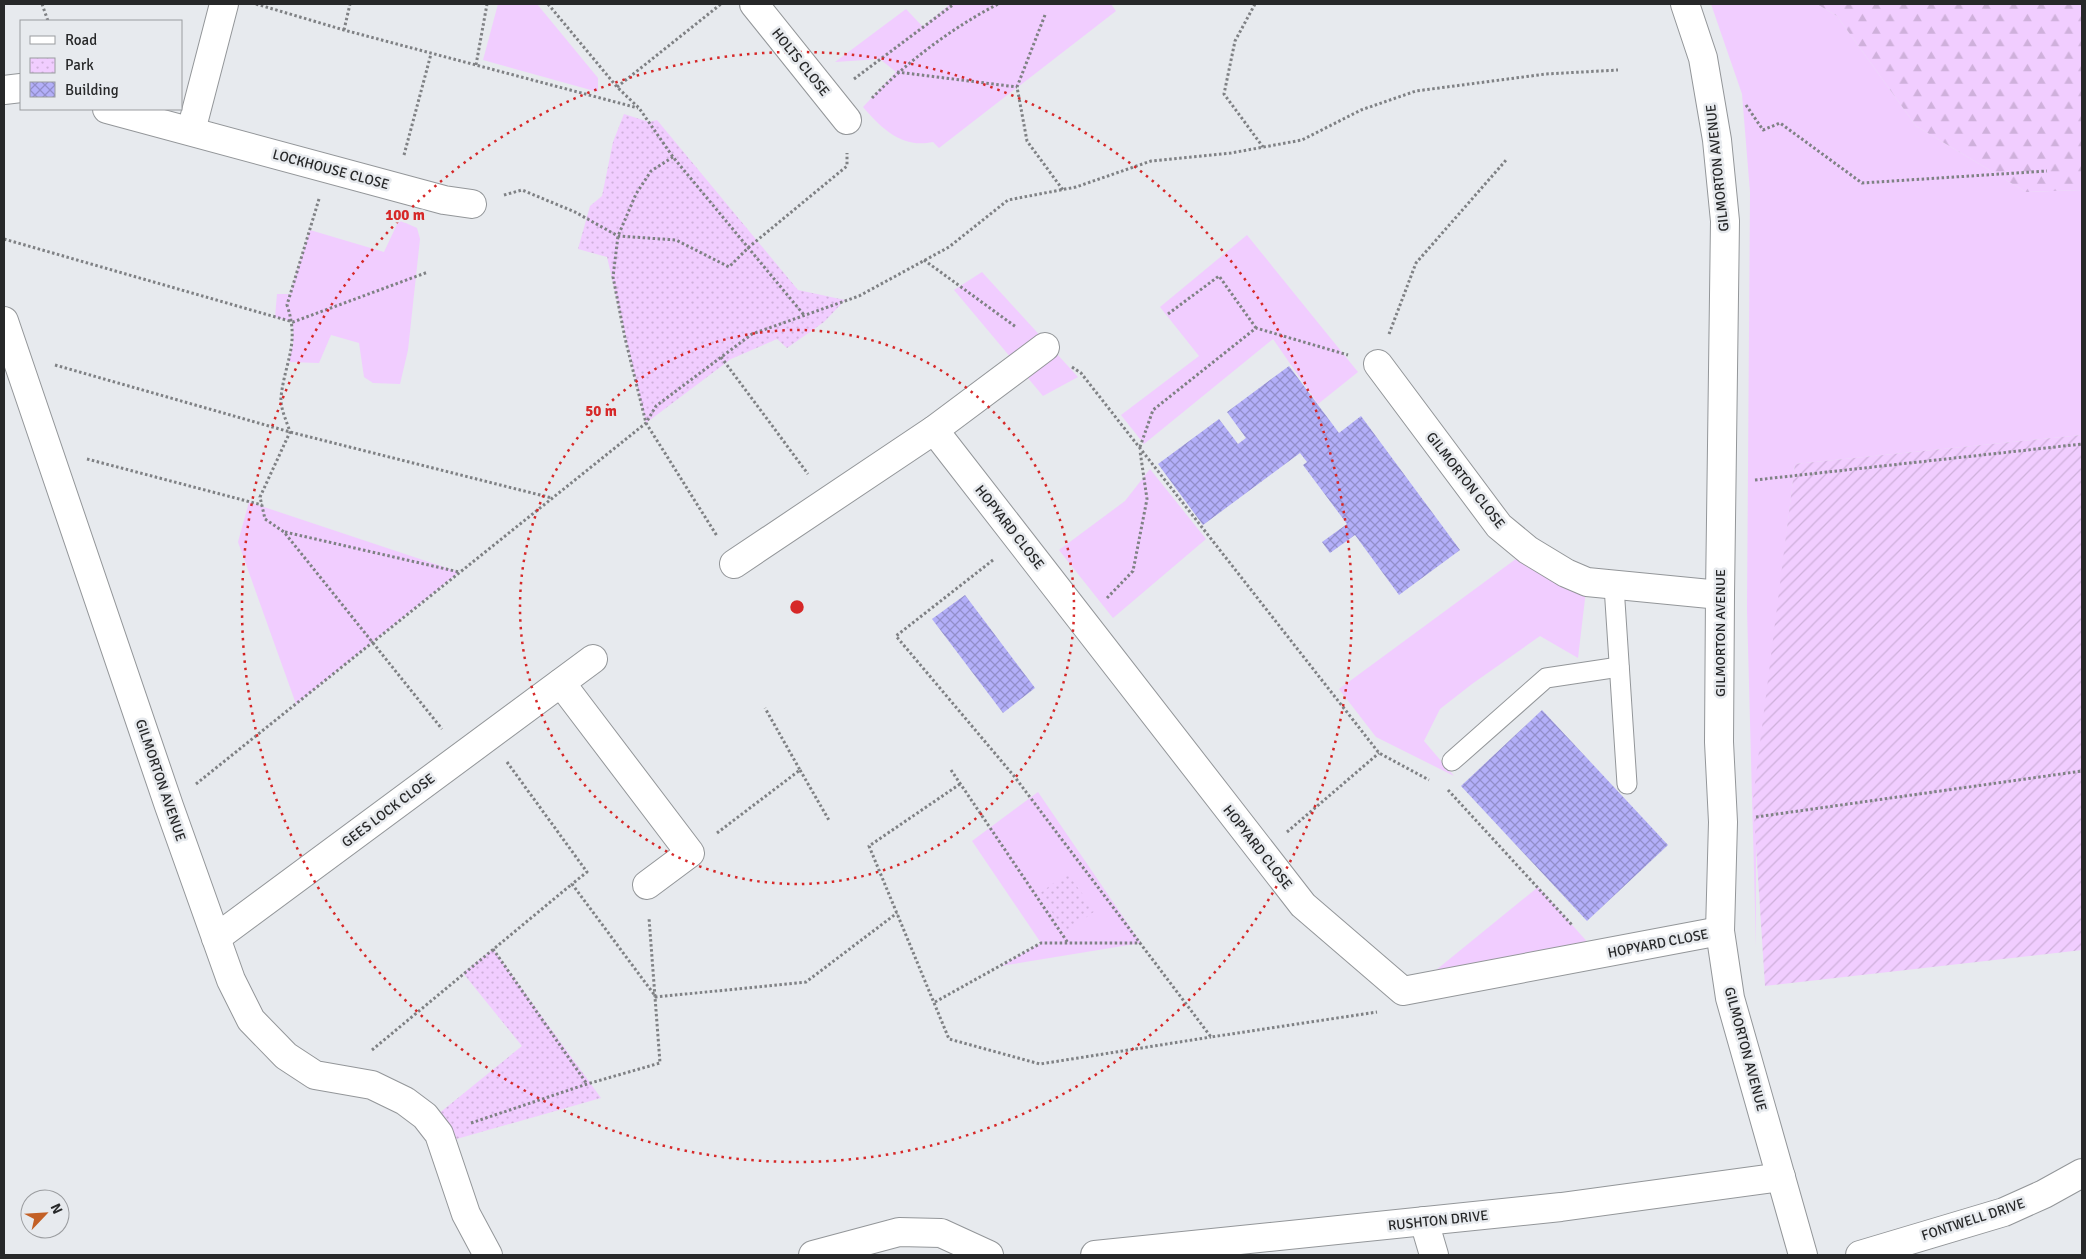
<svg xmlns="http://www.w3.org/2000/svg" width="2086" height="1259" font-family="Signika,sans-serif">
	<defs>
		<pattern id="forest-firs" width="22" height="20" patternUnits="userSpaceOnUse" patternTransform="scale(1.25)"><rect width="22" height="20" fill="#f1cdff"/><path d="M5 1l3.5 6h-7zM16 11l3.5 6h-7z" fill="#cfb0db"/></pattern>
		<pattern id="park-dots" width="8" height="8" patternUnits="userSpaceOnUse" patternTransform="scale(1.25)"><rect width="8" height="8" fill="#f1cdff"/><path d="M2 2h.1M6 6h.1" fill="none" stroke="#cfb0db" stroke-width="1.8" stroke-linecap="round"/></pattern>
		<pattern id="garden-furrows" width="10" height="10" patternUnits="userSpaceOnUse" patternTransform="scale(1.25)"><rect width="10" height="10" fill="#f1cdff"/><path d="M-1 1l2-2M0 10L10 0M9 11l2-2" fill="none" stroke="#cfb0db"/></pattern>
		<pattern id="building-cross-hatch" width="8" height="8" patternUnits="userSpaceOnUse" patternTransform="scale(1.25)"><rect width="8" height="8" fill="#b3aff9"/><path d="M0 0l8 8M0 8l8-8" fill="none" stroke="#928eca"/></pattern>
	</defs>
	<rect width="100%" height="100%" fill="#e7eaee"/>
	<g fill="#f1cdff">
		<path d="M498,4H537L598,78V92L483,60Z"/>
		<path d="M950,4H1111L1116,11L939,148L933,142C902,149 881,128 863,107L896,72L880,59L835,62L906,9L923,27Z"/>
		<path d="M1711,4H1817L1837,16L1916,126L2026,192L2082,190V435L1795,464L1756,788V947L1747,609L1750,192L1742,94Z"/>
		<path d="M399,220L417,228L420,239L408,350L400,384L373,383L364,377L359,343L331,335L319,363L289,362L293,344V322L275,317L277,294H290L310,230L384,252Z"/>
		<path d="M1247,235L1358,372L1318,404L1273,339L1144,444L1121,415L1199,356L1160,307Z"/>
		<path d="M982,272L1078,377L1043,396L954,290Z"/>
		<path d="M1150,469L1206,539L1113,618L1059,550L1125,501Z"/>
		<path d="M249,502L459,572L296,704L238,542Z"/>
		<path d="M1528,550L1587,582L1578,658L1540,636L1472,684L1440,709L1424,741L1454,776L1376,737L1339,689Z"/>
		<path d="M1038,792L1141,943L1001,966L1041,943L972,841Z"/>
		<path d="M1538,887L1591,946L1425,979Z"/>
	</g>
	<path fill="url(#forest-firs)" d="M1817,4H2082V190L2026,192L1916,126L1837,16Z"/>
	<g fill="url(#park-dots)">
		<path d="M624,114L649,122L657,120L798,290L845,300L824,322L787,348L777,339L731,359L646,423L607,257L578,249L590,206L602,196L613,142Z"/>
		<path d="M1067,873L1095,911L1066,932L1039,894Z"/>
		<path d="M493,949L601,1098L453,1140L437,1115L522,1046L463,973Z"/>
	</g>
	<path fill="url(#garden-furrows)" d="M2082,435V950L1765,986L1753,799L1795,464Z"/>
	<g fill="url(#building-cross-hatch)">
		<path d="M1289,366L1339,433L1361,416L1460,550L1399,595L1355,535L1330,553L1322,542L1347,524L1303,465L1307,462L1300,453L1203,525L1158,464L1219,419L1238,444L1246,438L1227,412Z"/>
		<path d="M965,595L1035,688L1003,713L932,619Z"/>
		<path d="M1542,710L1668,845L1587,921L1461,786Z"/>
	</g>
	<g fill="none" stroke-linecap="round" stroke-linejoin="round">
		<g stroke="#939699" stroke-width="21">
			<g id="service">
				<path d="M1614,586L1627,784"/>
				<path d="M1452,761L1546,678L1619,667"/>
			</g>
		</g>
		<g stroke="#939699" stroke-width="30">
			<g id="minor">
				<path d="M754,4L847,120"/>
				<path d="M1685,4L1703,58L1717,140L1725,221L1720,595L1719,742L1723,822L1720,931L1730,998L1803,1255"/>
				<path d="M4,90L21,88"/>
				<path d="M107,109L444,200L472,204"/>
				<path d="M191,131L224,4"/>
				<path d="M4,321L169,806L231,980L251,1020L286,1056L315,1075L372,1085L405,1101L425,1116L439,1134L466,1214L488,1255"/>
				<path d="M1378,364L1499,526L1528,550L1566,573L1587,582L1720,595"/>
				<path d="M934,430L1303,905L1403,991L1720,931"/>
				<path d="M734,564L934,430L1045,347"/>
				<path d="M561,683L690,853L647,885"/>
				<path d="M216,938L593,659"/>
				<path d="M1424,1221L1434,1255"/>
				<path d="M813,1255L899,1232L941,1233L989,1255"/>
				<path d="M1095,1255L1561,1207L1781,1177"/>
				<path d="M1860,1255L2004,1212L2044,1194L2082,1173"/>
			</g>
		</g>
		<g stroke="#7f8184" stroke-width="3" stroke-dasharray="2.5 2.5" stroke-linecap="butt">
			<path d="M42,4L48,21"/>
			<path d="M256,4L344,30L638,108"/>
			<path d="M548,4L617,87L639,108L673,157L804,315"/>
			<path d="M1255,4L1235,41L1224,94L1263,147"/>
			<path d="M1045,15L1017,87L1027,141L1063,190"/>
			<path d="M344,30L350,4"/>
			<path d="M476,65L487,4"/>
			<path d="M897,72L1017,87"/>
			<path d="M854,79L954,4"/>
			<path d="M617,87L721,4"/>
			<path d="M872,98C908,61 952,28 998,4"/>
			<path d="M1746,105L1763,130L1780,123L1862,183L2047,171"/>
			<path d="M404,155L431,54"/>
			<path d="M673,157L651,171L636,194L618,236L613,277L625,338L646,423L717,536"/>
			<path d="M504,195L522,190L575,212L618,236L676,240L729,267L749,247L847,166V153"/>
			<path d="M319,199L287,305C300,344 285,361 281,397C280,408 287,422 290,432L260,497L265,519L284,532L442,729"/>
			<path d="M4,239L293,322L428,272"/>
			<path d="M924,260L1016,327"/>
			<path d="M1168,314L1219,276L1256,328"/>
			<path d="M1389,334L1416,263L1507,159"/>
			<path d="M721,357L808,474"/>
			<path d="M55,365L290,432L552,498"/>
			<path d="M1072,367L1081,373L1379,753L1429,780"/>
			<path d="M1140,447L1153,410L1256,328L1348,355"/>
			<path d="M87,459L262,505"/>
			<path d="M1755,480L2082,444"/>
			<path d="M285,532L459,572"/>
			<path d="M993,560L896,636L1014,776L1211,1037L1377,1012"/>
			<path d="M1107,598L1133,571L1147,499L1140,451"/>
			<path d="M507,762L587,872L572,884L656,997L806,982L897,913"/>
			<path d="M800,770L830,822"/>
			<path d="M951,770L1068,943"/>
			<path d="M196,784L646,423L656,406L752,334L859,296L949,247L1008,200L1076,187L1151,161L1231,153L1302,140L1361,110L1416,91L1546,74L1618,70"/>
			<path d="M960,784L869,846L949,1039L1040,1064L1211,1037"/>
			<path d="M1448,790L1572,925"/>
			<path d="M1756,817L2082,771"/>
			<path d="M1287,832L1379,753"/>
			<path d="M717,833L800,770L765,708"/>
			<path d="M493,949L587,1084"/>
			<path d="M935,1002L1041,943H1141"/>
			<path d="M372,1050L572,884"/>
			<path d="M471,1123L587,1084L660,1063L649,918"/>
		</g>
		<use href="#service" stroke="#fff" stroke-width="19"/>
		<use href="#minor" stroke="#fff" stroke-width="28"/>
	</g>
	<g fill="none" stroke="#d62828" stroke-width="2.5" stroke-dasharray="2.5 5">
		<circle cx="797" cy="607" r="277"/>
		<circle cx="797" cy="607" r="555"/>
	</g>
	<g text-anchor="middle" stroke-width="5" stroke-linejoin="round" paint-order="stroke">
		<g font-size="14" fill="#272829" stroke="#e7eaee">
			<text transform="translate(801 62) rotate(51)" y="5">HOLTS CLOSE</text>
			<text transform="translate(1717 168) rotate(-96)" y="5">GILMORTON AVENUE</text>
			<text transform="translate(331 169) rotate(15)" y="5">LOCKHOUSE CLOSE</text>
			<text transform="translate(1466 480) rotate(52)" y="5">GILMORTON CLOSE</text>
			<text transform="translate(1010 527) rotate(52)" y="5">HOPYARD CLOSE</text>
			<text transform="translate(1720 633) rotate(-90)" y="5">GILMORTON AVENUE</text>
			<text transform="translate(161 780) rotate(71)" y="5">GILMORTON AVENUE</text>
			<text transform="translate(388 810) rotate(-37)" y="5">GEES LOCK CLOSE</text>
			<text transform="translate(1258 847) rotate(52)" y="5">HOPYARD CLOSE</text>
			<text transform="translate(1658 943) rotate(-11)" y="5">HOPYARD CLOSE</text>
			<text transform="translate(1746 1049) rotate(75)" y="5">GILMORTON AVENUE</text>
			<text transform="translate(1973 1219) rotate(-18)" y="5">FONTWELL DRIVE</text>
			<text transform="translate(1438 1220) rotate(-6)" y="5">RUSHTON DRIVE</text>
		</g>
	</g>
	<circle cx="797" cy="607" r="8" fill="#d62828" stroke="#e7eaee" stroke-width="2.5"/>
	<g font-size="15" text-anchor="middle" font-weight="bold" fill="#d62828" stroke="#e7eaee" stroke-width="5" stroke-linejoin="round" paint-order="stroke">
		<text x="405" y="220">100 m</text>
		<text x="601" y="416">50 m</text>
	</g>
	<rect width="2086" height="1259" fill="none" stroke="#272829" stroke-width="10"/>
	<rect x="20" y="20" width="162" height="90" fill="#e7eaee" stroke="#9a9c9f"/>
	<rect x="30" y="36" width="25" height="8" fill="#ffffff" stroke="#9a9c9f"/>
	<text x="65" y="45" font-size="15" fill="#272829">Road</text>
	<rect x="30" y="58" width="25" height="15" fill="url(#park-dots)" stroke="#9a9c9f"/>
	<text x="65" y="70" font-size="15" fill="#272829">Park</text>
	<rect x="30" y="82" width="25" height="15" fill="url(#building-cross-hatch)" stroke="#9a9c9f"/>
	<text x="65" y="95" font-size="15" fill="#272829">Building</text>
	<g transform="translate(45 1214) rotate(65)"><circle r="24" fill="#e7eaee" stroke="#9a9c9f"/>
	<path d="M0-4L9 19L0 12L-9 19Z" fill="#c36026"/>
	<text y="-8" font-size="14" font-weight="bold" text-anchor="middle" fill="#272829">N</text>
	</g>
</svg>
